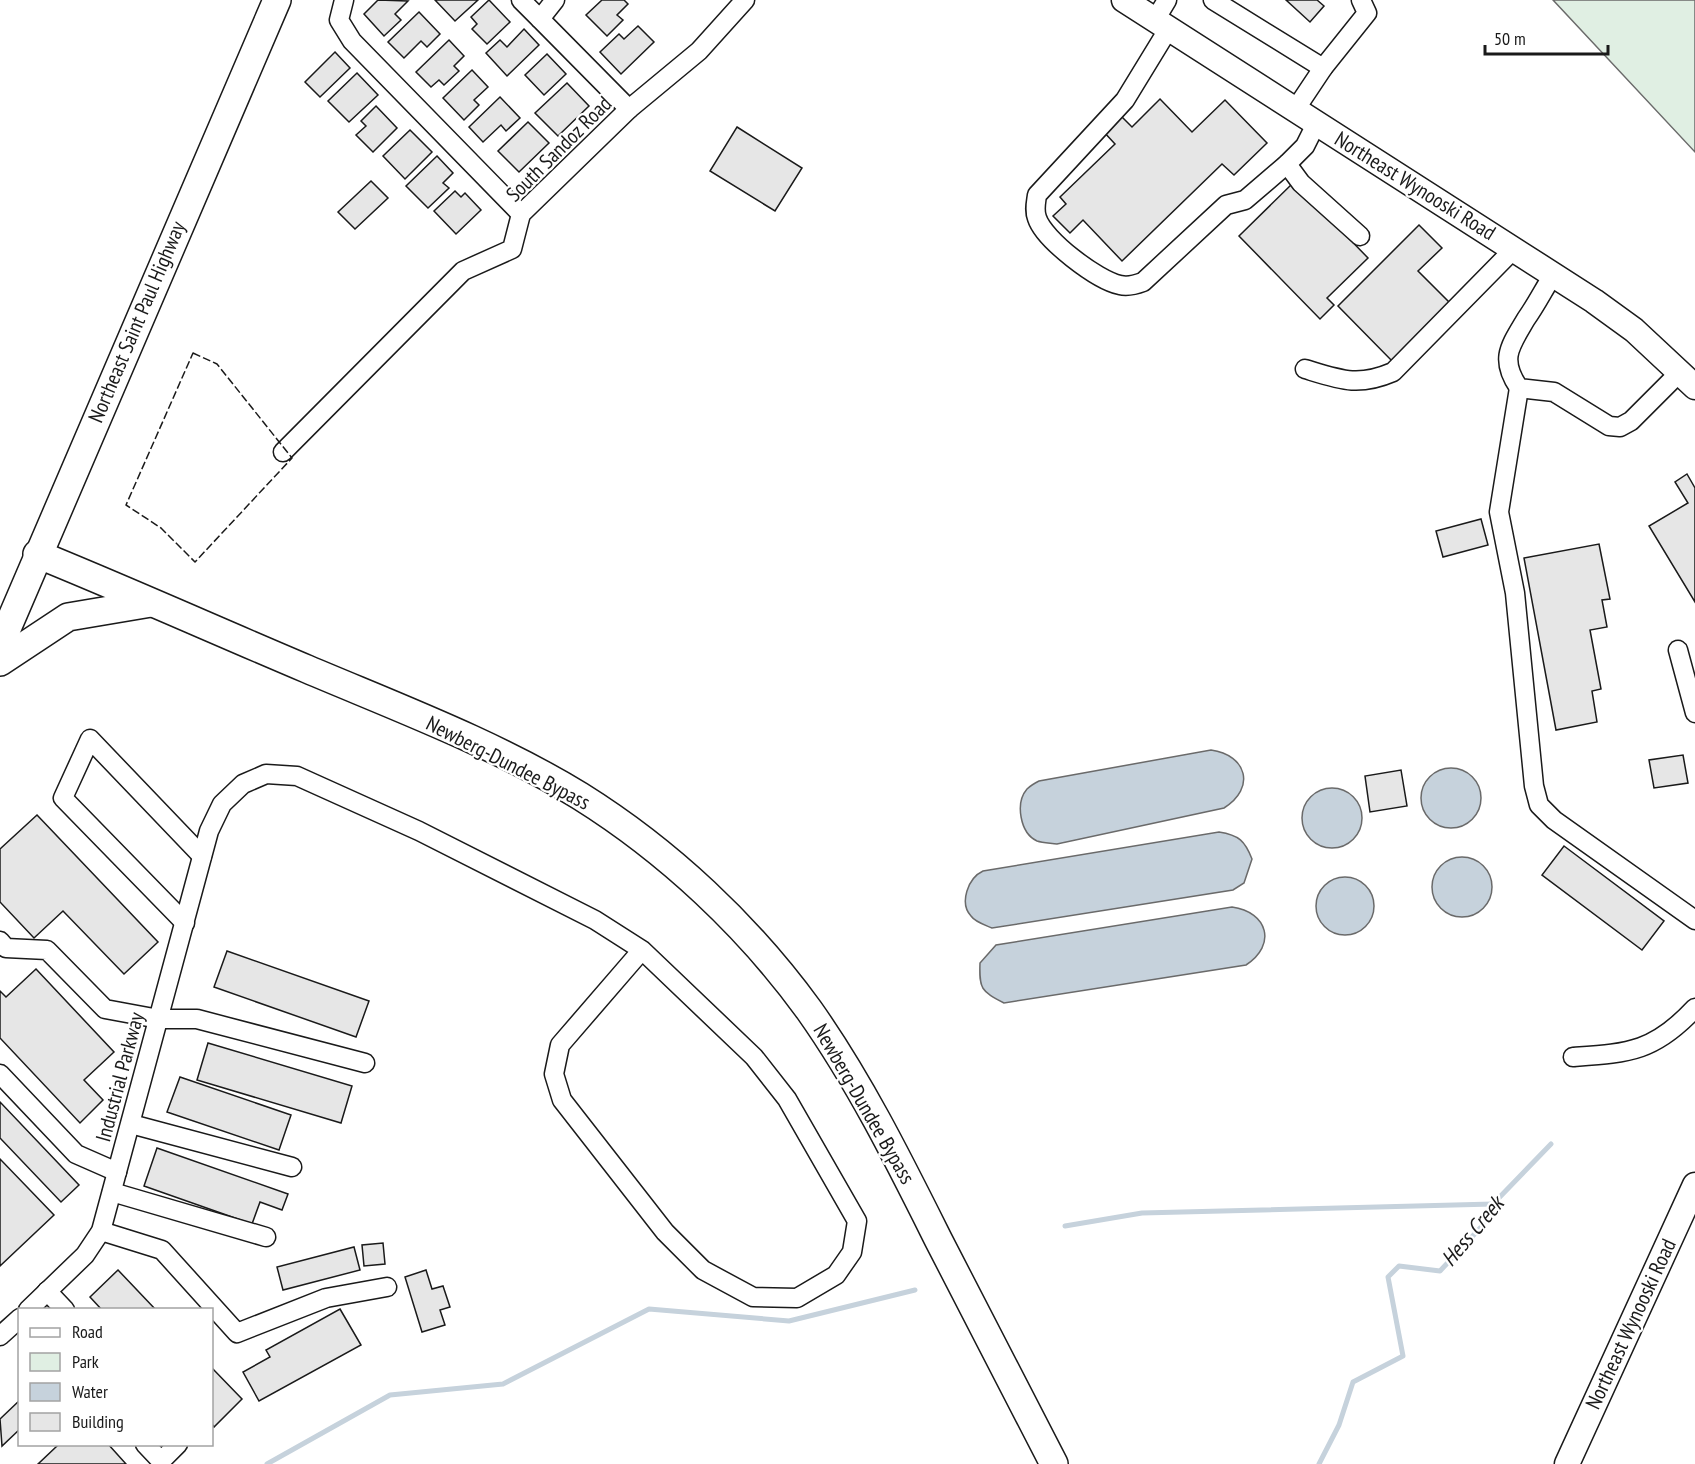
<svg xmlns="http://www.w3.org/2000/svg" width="1695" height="1464" font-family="'PT Sans Narrow',sans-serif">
	<rect width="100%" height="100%" fill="#fff"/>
	<path fill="#e0efe3" stroke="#6a6a6a" stroke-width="1.5" d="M1553,0H1695V152Z"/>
	<g fill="#c6d2dc" stroke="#6a6a6a" stroke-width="1.5">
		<path d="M1211,750C1247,755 1256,788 1224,808L1057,844C1051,843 1043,843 1037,841C1020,833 1015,803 1027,789C1030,786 1035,783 1039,781Z"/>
		<circle cx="1451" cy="798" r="30"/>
		<circle cx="1332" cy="818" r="30"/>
		<path d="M1219,832C1239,835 1245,841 1252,859L1244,883L1233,890L992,928C985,925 975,922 971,916C959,903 968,878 983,871Z"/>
		<circle cx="1462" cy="887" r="30"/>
		<circle cx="1345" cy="906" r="29"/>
		<path d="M1232,907C1268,912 1277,945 1246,965L1004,1003C981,991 979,989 980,963L996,945Z"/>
	</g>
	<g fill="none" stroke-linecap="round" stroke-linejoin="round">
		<g stroke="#c6d2dc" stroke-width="5">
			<path d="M1065,1226L1142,1213L1493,1204"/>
			<path d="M267,1464L390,1395L503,1384L649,1309L789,1321L915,1290"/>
			<path d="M1319,1464L1339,1425L1353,1382L1403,1356L1388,1277L1399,1266L1440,1271L1483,1225L1493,1204L1551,1144"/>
		</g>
	</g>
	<g fill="#e6e6e6" stroke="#1a1a1a" stroke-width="1.5">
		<path d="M378,0L408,1L395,14L401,20L384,36L364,14Z"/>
		<path d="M435,0H478L455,21Z"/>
		<path d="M489,0L510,22L487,44L472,29L477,24L471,17Z"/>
		<path d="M602,0H624L628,4L617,15L623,20L607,36L586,15Z"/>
		<path d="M1286,0H1317L1324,6L1310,22Z"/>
		<path d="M419,12L440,34L427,47L421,41L404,58L388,42Z"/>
		<path d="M638,26L654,42L621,74L600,52L619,34L624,39Z"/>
		<path d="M524,29L539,45L507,76L486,53L500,40L507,47Z"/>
		<path d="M449,40L464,56L454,66L459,71L444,85L439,80L431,87L416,72Z"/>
		<path d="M335,52L350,68L320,97L305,82Z"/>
		<path d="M547,54L566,74L544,95L525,75Z"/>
		<path d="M472,70L488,87L474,100L479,105L464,120L443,98Z"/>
		<path d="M357,73L378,95L349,122L328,101Z"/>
		<path d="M567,83L589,106L558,136L535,113Z"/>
		<path d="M500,97L520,118L506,131L501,125L483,142L469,127Z"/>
		<path d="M1160,99L1192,132L1225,100L1267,143L1234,175L1222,164L1122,261L1083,220L1070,233L1053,216L1066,204L1060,197L1115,144L1103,131L1120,115L1132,127Z"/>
		<path d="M376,106L397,128L373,152L356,135L366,126L361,121Z"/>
		<path d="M528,122L549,143L519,172L498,151Z"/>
		<path d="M737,127L802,168L775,211L710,171Z"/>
		<path d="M410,130L432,152L405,179L383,156Z"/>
		<path d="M437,156L453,173L443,183L449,188L428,208L406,186Z"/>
		<path d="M371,181L388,198L355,229L338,212Z"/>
		<path d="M1294,182L1368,258L1327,298L1334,305L1320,319L1239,236Z"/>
		<path d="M455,191L461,197L465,193L481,210L456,234L434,211Z"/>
		<path d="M1419,225L1442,248L1418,271L1451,304L1393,362L1338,306Z"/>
		<path d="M1687,474L1695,488V602L1649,526L1688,503L1675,482Z"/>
		<path d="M1481,519L1488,545L1443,557L1436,531Z"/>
		<path d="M1599,544L1610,599L1602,600L1607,627L1590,630L1601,689L1592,691L1597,722L1556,730L1524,558Z"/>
		<path d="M1683,755L1688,783L1654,788L1649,760Z"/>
		<path d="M1401,770L1407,806L1370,812L1365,776Z"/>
		<path d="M37,815L158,942L124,974L63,911L34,938L0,902V849Z"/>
		<path d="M1564,846L1664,921L1642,950L1542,875Z"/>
		<path d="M227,951L369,1001L356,1037L214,987Z"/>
		<path d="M36,969L114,1052L84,1080L103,1100L80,1123L0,1038V991L6,997Z"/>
		<path d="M208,1043L352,1086L341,1123L197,1080Z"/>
		<path d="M180,1077L291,1115L279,1150L167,1112Z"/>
		<path d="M0,1102L79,1185L61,1202L0,1138Z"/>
		<path d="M157,1148L288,1194L282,1210L260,1202L252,1224L144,1186Z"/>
		<path d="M0,1159L54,1215L0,1266Z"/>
		<path d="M383,1243L385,1264L364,1266L362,1245Z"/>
		<path d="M354,1247L360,1270L283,1290L277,1267Z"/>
		<path d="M118,1270L156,1310H102L90,1297Z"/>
		<path d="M426,1270L432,1289L443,1286L450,1307L440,1310L445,1325L422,1332L405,1277Z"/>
		<path d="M340,1309L361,1345L259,1401L243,1372L270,1357L266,1350Z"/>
		<path d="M212,1368L242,1399L214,1427L212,1424Z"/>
		<path d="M20,1400V1429L2,1446L0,1419Z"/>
		<path d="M55,1444H108L126,1464H38L57,1446Z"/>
	</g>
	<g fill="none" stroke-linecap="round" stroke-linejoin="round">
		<g stroke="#1a1a1a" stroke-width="21">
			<g id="minor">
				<path d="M344,0L339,20L352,41L521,214"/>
				<path d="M521,0L540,19"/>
				<path d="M555,0L540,19L629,109"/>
				<path d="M1213,0L1323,68"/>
				<path d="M1155,20L1167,0"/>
				<path d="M1169,28L1125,100L1037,195C1036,203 1034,210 1037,218C1044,240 1097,280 1120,285C1128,287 1135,285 1143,282L1226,205L1245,200L1287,164L1305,146L1316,124"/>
				<path d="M1295,110L1323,68L1367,13L1361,0"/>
				<path d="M1287,164L1301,183L1360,236"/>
				<path d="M1553,275C1544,289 1536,305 1526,319C1510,346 1499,359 1519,388L1554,392L1609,426L1620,427L1631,421L1681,371"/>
				<path d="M1305,369C1341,380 1358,387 1393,372L1514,249"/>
				<path d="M1519,388L1499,512L1515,593L1534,786L1539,805L1554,820L1695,920"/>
				<path d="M283,452L463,271L512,249L521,214L629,109L699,51L745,0"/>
				<path d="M1678,650L1695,713"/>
				<path d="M185,923L63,798L90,739L202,856"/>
				<path d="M0,941L6,948L47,950L105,1009L159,1019H197L365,1063"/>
				<path d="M1573,1057C1629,1053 1654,1052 1695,1008"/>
				<path d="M0,1074L76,1154L117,1172"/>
				<path d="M131,1124L292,1167"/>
				<path d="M112,1192L266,1237"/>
				<path d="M101,1231L162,1250L237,1333L326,1298L387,1287"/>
				<path d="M47,1291L65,1310"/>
				<path d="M28,1310L85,1255L101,1231L209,831L222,804L243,784L266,774L297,776L419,831L595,920L642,950L754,1057L787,1099L857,1221L852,1252L836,1275L797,1298L753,1297L703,1270L665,1232L562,1100L554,1074L560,1045L642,950"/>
				<path d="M0,1336L20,1318"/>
				<path d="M145,1444L161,1461L178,1444"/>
			</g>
		</g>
		<g stroke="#1a1a1a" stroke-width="27">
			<g id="major">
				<path d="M1124,0L1594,301L1634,330L1695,387"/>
				<path d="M1567,1464L1695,1185"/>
			</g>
		</g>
		<g stroke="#1a1a1a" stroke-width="30">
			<g id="highway">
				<path d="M37,554C128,591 217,631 307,669C399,708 495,744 580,796C668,851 748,926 809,1010C860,1082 900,1163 939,1241C977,1315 1016,1389 1054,1464"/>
				<path d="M0,645L277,0"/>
				<path d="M0,662L68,617L151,603"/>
			</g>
		</g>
		<use href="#minor" stroke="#fff" stroke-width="18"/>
		<use href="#major" stroke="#fff" stroke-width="24"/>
		<use href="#highway" stroke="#fff" stroke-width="27"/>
		<path stroke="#1a1a1a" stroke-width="1.5" stroke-dasharray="8 3" stroke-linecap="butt" d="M193,353L217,364L292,458L195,562L161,528L126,505Z"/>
	</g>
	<g text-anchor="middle" stroke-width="4.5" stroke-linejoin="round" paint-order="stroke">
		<g font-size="21" fill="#1a1a1a" stroke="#fff">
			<text transform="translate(559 149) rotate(-45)" y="7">South Sandoz Road</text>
			<text transform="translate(1415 186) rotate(32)" y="7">Northeast Wynooski Road</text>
			<text transform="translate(137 322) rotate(-67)" y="7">Northeast Saint Paul Highway</text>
			<text transform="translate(508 763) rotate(27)" y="7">Newberg-Dundee Bypass</text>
			<text transform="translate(120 1077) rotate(-75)" y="7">Industrial Parkway</text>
			<text transform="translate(864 1104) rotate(60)" y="7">Newberg-Dundee Bypass</text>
			<text transform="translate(1631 1324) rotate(-65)" y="7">Northeast Wynooski Road</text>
		</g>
		<g font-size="22" font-style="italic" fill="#1a1a1a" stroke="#fff">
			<text transform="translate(1472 1231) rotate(-50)" y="8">Hess Creek</text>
		</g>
	</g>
	<rect x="18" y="1308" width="195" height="138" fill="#ffffff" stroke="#a3a3a3" stroke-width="1.5"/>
	<rect x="30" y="1328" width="30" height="9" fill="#ffffff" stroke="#a3a3a3" stroke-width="1.5"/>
	<text x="72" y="1338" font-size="18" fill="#1a1a1a">Road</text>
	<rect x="30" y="1353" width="30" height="18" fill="#e0efe3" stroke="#a3a3a3" stroke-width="1.5"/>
	<text x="72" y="1368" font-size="18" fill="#1a1a1a">Park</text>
	<rect x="30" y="1383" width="30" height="18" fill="#c6d2dc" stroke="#a3a3a3" stroke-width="1.5"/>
	<text x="72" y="1398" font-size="18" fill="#1a1a1a">Water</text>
	<rect x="30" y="1413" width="30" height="18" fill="#e6e6e6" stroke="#a3a3a3" stroke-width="1.5"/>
	<text x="72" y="1428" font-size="18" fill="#1a1a1a">Building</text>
	<path d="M1485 45v9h123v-9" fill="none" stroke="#1a1a1a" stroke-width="3"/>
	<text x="1494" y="45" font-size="18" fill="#1a1a1a" stroke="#ffffff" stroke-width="4.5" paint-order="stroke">50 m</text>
</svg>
